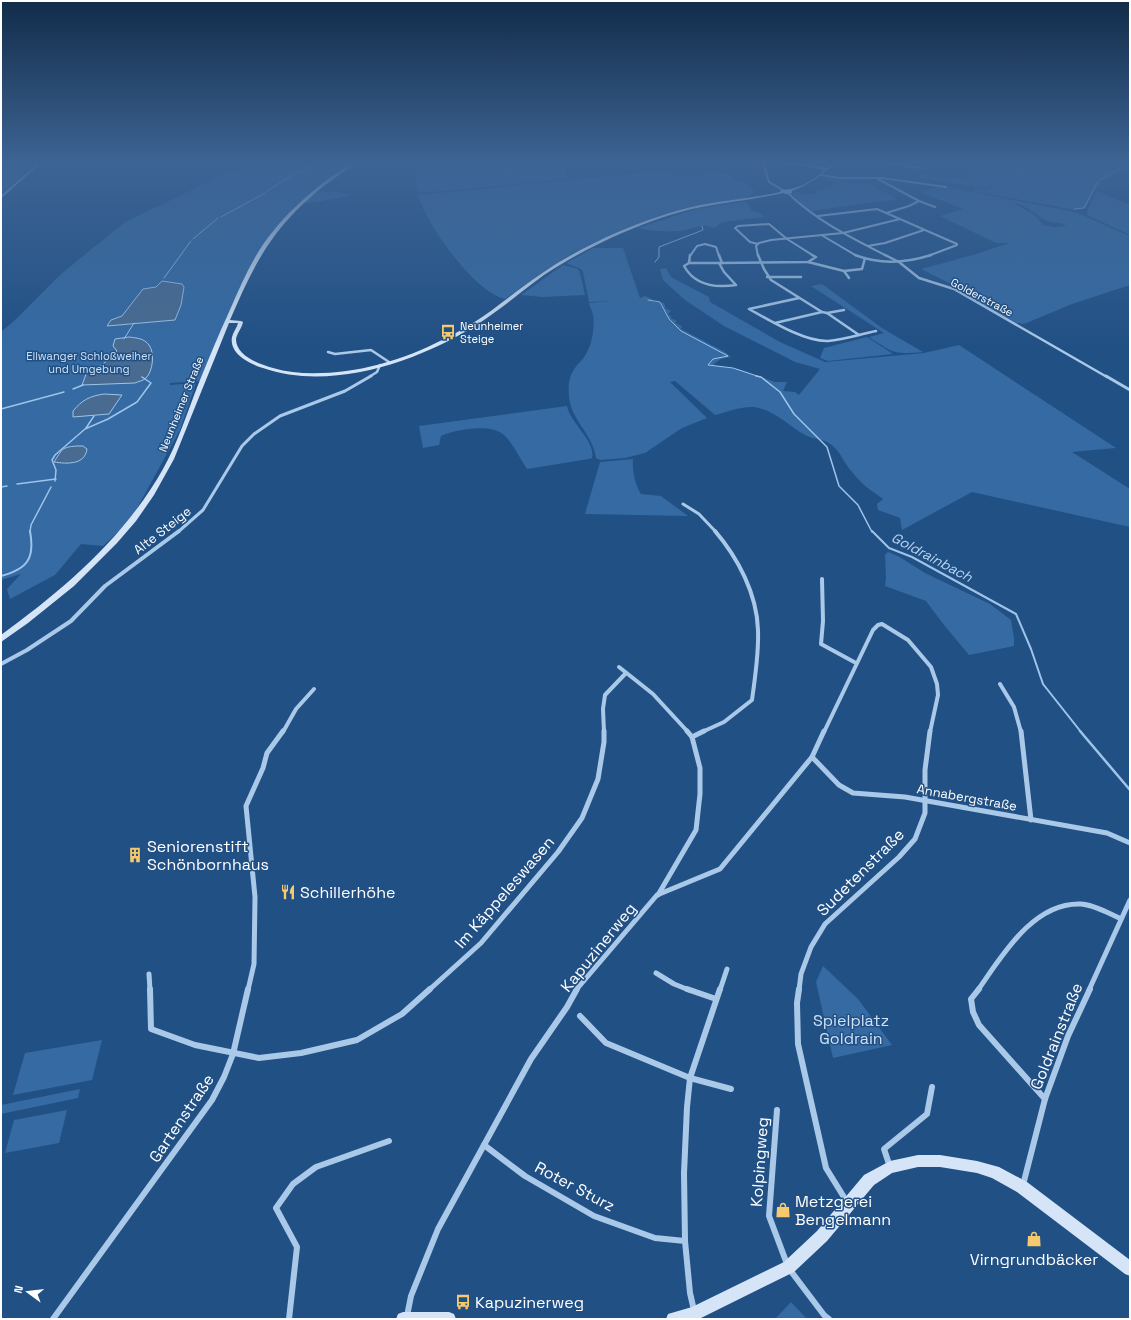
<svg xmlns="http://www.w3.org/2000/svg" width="1131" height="1320" font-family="'Space Grotesk',sans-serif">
	<rect width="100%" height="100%" fill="#215085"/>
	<g fill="#356aa2" fill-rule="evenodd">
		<path d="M270,161H354L313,191L337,192L350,195L318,202L297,204L269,237L252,266L202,381L170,383V385L196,383L180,430L130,521L103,546L81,544L55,575L10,599L7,589L21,574L1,580V332L15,320L61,274L125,222L223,175Z"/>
		<path d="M419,161H565L566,179L446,191L418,192C415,185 413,167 419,161Z"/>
		<path d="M942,161H1108L1118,162L1130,161V164L1120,168L1122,169L1117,170L1104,181L1087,178L1103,182L1095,190L1092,189L1094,191L1086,208L1075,210L973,191L975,189L989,190L993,184L989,185L987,189L919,178L920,174L965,180L969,168H1024Z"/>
		<path d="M32,166L1,194V168Z"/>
		<path d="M662,171L680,178L688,176L697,178L712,172H719L732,176L736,181L745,182L755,192L744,199L698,206L673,213L596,242L573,253L505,299C473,291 428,226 418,195Z"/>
		<path d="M824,177L845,179L852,184L867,182L897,199L812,211L801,204L792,194L796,191L805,194L816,193V191L835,185L832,181L820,179Z"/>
		<path d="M941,186L1075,212L1130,236V285L1072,304L1024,324L1017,323L957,290L959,288L921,269L976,254L1009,243H996L940,216L963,209L920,192ZM1014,203C1026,204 1036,216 1047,221C1054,224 1060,221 1066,226L1055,227L1043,225L1036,216Z"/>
		<path d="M1097,191L1130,205V235L1087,215L1088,209Z"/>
		<path d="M746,201L752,211L760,213L764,217L722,222L714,228C701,222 693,230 680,231C667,232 650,231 638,228L696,209Z"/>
		<path d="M593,248H623L640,298L645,296L652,299L653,301L664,303L666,309L671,311L668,314L671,316V318L677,321L675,323L682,326L681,329L725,352L731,357L721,359L715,363L714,365L739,369L775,382H787L783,391L795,392L799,395L820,369L795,362L724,326L685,300L663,280L660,269L666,268L671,277L709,297L710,302L780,342L825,362L924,353L959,345L1116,448L1072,452L1130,489V527L972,492L902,530L900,518L878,510L877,504L883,499C872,491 861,484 853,473C845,465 841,453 833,446C824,438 814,440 805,435C789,426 773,409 754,407C741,406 727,412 715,415L675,381L670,382L707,418L682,428L645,453L625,458L600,460L596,458C593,434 569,418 569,395C568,385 569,376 575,368C578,363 583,360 586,354C592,344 595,327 593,315C592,311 590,307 589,303L609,301L589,302L583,272L581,269L566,263Z"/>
		<path d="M563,265L578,269L580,273L585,295L542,297L521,295Z"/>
		<path d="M822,284L882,328L923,352C894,355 893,353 869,337L884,333L811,286Z"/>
		<path d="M867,337L893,354L828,361L820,358L824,348Z"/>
		<path d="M567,406C570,423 596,441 592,458L589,459L527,469C521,460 511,441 504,435C492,423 455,429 441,436L439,445L423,448L419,426Z"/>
		<path d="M633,459C632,470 635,485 641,494L661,496L688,516L585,514L600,462Z"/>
		<path d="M888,552L898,556L925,573L990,604L1011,620L1014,638V646L969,655L944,625L926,601L885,586L886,578L885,555Z"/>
		<path d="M823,966L858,999L892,1045L833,1058L816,982Z"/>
		<path d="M102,1040L92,1080L13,1095L25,1053Z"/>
		<path d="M80,1089L78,1098L1,1114V1105Z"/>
		<path d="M67,1110L59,1143L5,1153L14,1120Z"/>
		<path d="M791,1302L807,1319H775Z"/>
	</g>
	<g fill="#496b91" stroke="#9ec4ea">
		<path d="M162,281L182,284L184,287L181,305L175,320L107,326L111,320L122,316L143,289L156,287Z"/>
		<path d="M129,337C136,338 144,338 149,345C155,353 153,371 146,378C143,381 139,381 135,383L82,385L88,369L101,366L117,351L113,346L115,339Z"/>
		<path d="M104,394L122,395L109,414L73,417V411C82,400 90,396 104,394Z"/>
		<path d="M77,446H83L87,449C85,465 67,464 54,462C62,450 61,447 77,446Z"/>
	</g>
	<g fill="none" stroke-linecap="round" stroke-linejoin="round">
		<g stroke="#9ec4ea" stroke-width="1">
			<path d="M1100,180L1130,164"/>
			<path d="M267,191L298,172L323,161"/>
			<path d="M1074,209L1084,208L1098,181"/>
			<path d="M221,217L265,193"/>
			<path d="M193,239L218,218"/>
			<path d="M655,262L659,257V247L703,230L702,226"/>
			<path d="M164,278L191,241"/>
			<path d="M648,300L654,301"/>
			<path d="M655,301L660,302L669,319L681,331L728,356L713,359L708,365L733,368L760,377"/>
			<path d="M124,339L134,323"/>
		</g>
		<g stroke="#9ec4ea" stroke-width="1.5">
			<path d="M756,376L761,377L780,392L794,414L827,447L839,486L858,505L872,532"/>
			<path d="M73,389L83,385"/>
			<path d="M1,409L64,392"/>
			<path d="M86,428L94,416"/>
			<path d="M55,481L56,470L52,460L55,455L85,429L108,419L137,402L151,383L142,377"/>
			<path d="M17,484L56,479"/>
			<path d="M1,487L7,486"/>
			<path d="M30,532L31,525L51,487"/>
		</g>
		<g stroke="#9ec4ea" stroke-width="2">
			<path d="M872,531L889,548L912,557L1016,614L1031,649L1043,684L1081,732"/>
			<path d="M1,576C28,569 35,558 30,531"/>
		</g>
		<path stroke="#9ec4ea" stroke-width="2.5" d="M1080,731L1130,790"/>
		<g stroke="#aac9e9" stroke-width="2">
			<path d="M871,161L922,168"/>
			<path d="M763,163L769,182L783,190"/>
			<path d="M821,175L840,178H882L946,187"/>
			<path d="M878,179L919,201L909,206L886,213"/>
			<path d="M788,193C815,220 852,238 887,256"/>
			<path d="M1,197L42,161"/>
			<path d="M919,201L935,207"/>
			<path d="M818,216L877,209L957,244"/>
			<path d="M823,236L857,256"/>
			<path d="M758,244L750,242L735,228L738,226L769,224L787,239L814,256"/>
			<path d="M868,246L885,243L924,230"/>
			<path d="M690,256L697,246L705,244L716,247L719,256"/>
			<path d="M758,256L756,246L759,243L771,240L843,233L900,219"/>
			<path d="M928,256L957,245"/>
		</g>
		<g stroke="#aac9e9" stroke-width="2.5">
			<path d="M719,255L722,263"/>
			<path d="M758,255L764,269L771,280L822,312L827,313L844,310"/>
			<path d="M855,255C881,265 906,263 931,255"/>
			<path d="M885,255L899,262L919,278L954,289L1107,377"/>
			<path d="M808,262L844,271L862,269L865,258"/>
			<path d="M689,263L690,255"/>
			<path d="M689,263H719L724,272L736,285C716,288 695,286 684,266Z"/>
			<path d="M719,263L808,262L816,257L812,255"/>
			<path d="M844,271L849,278"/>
			<path d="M767,277H801"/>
			<path d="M799,298L749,309C769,320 805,342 828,341C844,340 861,334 876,331"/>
			<path d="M827,313L859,335"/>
			<path d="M775,323L822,312"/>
			<path d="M328,352L335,354L371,350L389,362"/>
			<path d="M369,377L377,372L380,365"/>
		</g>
		<g stroke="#aac9e9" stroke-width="3">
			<path d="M1106,376L1130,390"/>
			<path d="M683,504L699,514L716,532"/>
			<path d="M178,532L203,510L242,446L254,434L280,416L345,391L371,376"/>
		</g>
		<g stroke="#aac9e9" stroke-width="4">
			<path d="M822,579L823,621L821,644L856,663"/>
			<path d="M1,664L27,650L71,621L105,586L179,531"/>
			<path d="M619,667L653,694L688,732"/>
			<path d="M1000,684L1014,707L1021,732"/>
			<path d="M283,732L296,709L314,689"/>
			<path d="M604,732L603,709L605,695L626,673"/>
			<path d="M702,732L724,722L752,700C755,677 759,654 758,630C757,594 738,558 715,531"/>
			<path d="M824,732L873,630L878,625L882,624L908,640L931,667L937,684L938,695L930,732"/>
		</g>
		<g stroke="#aac9e9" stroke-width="5">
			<path d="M1021,731L1031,820"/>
			<path d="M692,737L704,731"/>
			<path d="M812,757L839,785L853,793L905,797L1107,833L1130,843"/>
			<path d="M658,895L696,830L700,794V768L692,737L687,731"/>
			<path d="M656,973L674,984L689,990"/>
			<path d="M149,974L150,990"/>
			<path d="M248,990L254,964L255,897L246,806L263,768L267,753L283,731"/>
			<path d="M429,990L481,943L558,852L582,818L598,779L604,742V731"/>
			<path d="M576,990L657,895L720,869L812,757L824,731"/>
			<path d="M720,990L727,969"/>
			<path d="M799,990L801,974L811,947L825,924L899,857L915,839L925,813V770L930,731"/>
			<path d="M978,990C1002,956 1033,902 1081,904C1094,905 1109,913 1121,919"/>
			<path d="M1089,990L1130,900"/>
		</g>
		<g stroke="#aac9e9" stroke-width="6">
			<path d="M150,989L151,1029L195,1045L259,1058L301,1053L357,1040L402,1014L430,989"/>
			<path d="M687,989L716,999"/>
			<path d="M799,989L797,1003L798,1044L826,1168L847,1202"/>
			<path d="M979,989L971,999L973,1012L979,1025L1045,1099"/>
			<path d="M580,1016L606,1043L690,1078L731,1089"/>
			<path d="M777,1110L769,1216L787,1264"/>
			<path d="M484,1145L525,1176L594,1216L655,1238L685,1241"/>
			<path d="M890,1167L884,1149L927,1114L932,1087"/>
			<path d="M1023,1185L1045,1099L1068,1036L1090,989"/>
			<path d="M790,1270L824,1315L829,1319"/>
			<path d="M407,1316L411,1296L438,1229L531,1059L567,1007L577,989"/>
			<path d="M53,1319L212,1100L224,1077L233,1054L248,989"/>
			<path d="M289,1319L297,1247L276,1208L293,1184L316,1167L389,1141"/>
			<path d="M696,1319L690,1293L685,1241L684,1173L687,1107L690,1078L720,989"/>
		</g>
		<g fill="#d5e5f7" fill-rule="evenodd">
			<path d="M355,161H359C343,173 326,183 312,196C269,233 252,269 230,320L241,321L243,322C242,328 237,333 236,339C236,356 259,364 273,368C296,375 322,374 346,371C392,365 435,346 473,323C497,308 518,289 541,274C565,257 591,244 618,232C644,221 672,211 700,205C727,200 754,198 780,192L781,190C797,190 813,181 825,170L804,166L731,161L804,164L827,168L843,161H848C842,165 833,166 827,170C815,180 807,185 792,191V193L786,194L783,193C756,199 729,202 702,207C675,212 648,222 622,233C595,245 568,259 544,275C522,291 501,309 478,324C420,361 331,392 263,368C250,364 229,354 232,337C233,332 237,328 238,323H229L174,459L154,495L136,521L117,543L74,586L28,623L1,642V635C64,589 124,538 163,469C178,442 187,413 198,385C208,360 218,336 229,312C241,285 252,258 270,235C293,205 323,181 355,161Z"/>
			<path d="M918,1155H940L977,1161L999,1167L1027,1182L1130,1260V1276L1125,1274L1017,1192L992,1178L977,1173L940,1167H918L892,1173L874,1185L827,1241L794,1272L699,1319H666L668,1314L692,1307L784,1262L817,1231L864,1175L890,1161Z"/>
			<path d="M403,1312H449L454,1314L456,1319H396L398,1314Z"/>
		</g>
	</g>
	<linearGradient id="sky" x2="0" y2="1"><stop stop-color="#122c49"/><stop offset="0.47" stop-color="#3d6494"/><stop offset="1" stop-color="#3d6494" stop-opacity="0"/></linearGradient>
	<rect width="1131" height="346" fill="url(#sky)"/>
	<defs>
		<g id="bus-bare" transform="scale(1.2)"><path d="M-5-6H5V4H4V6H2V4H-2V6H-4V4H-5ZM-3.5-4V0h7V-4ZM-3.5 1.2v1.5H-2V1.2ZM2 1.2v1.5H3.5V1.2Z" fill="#f6c96c" stroke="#215085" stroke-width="2.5" paint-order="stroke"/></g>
		<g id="building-bare" transform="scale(1.2)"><path d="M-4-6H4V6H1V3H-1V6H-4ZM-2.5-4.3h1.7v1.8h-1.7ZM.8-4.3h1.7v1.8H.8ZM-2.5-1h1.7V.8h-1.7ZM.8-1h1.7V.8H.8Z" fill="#f6c96c" stroke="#215085" stroke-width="2.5" paint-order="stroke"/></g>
		<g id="restaurant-bare" transform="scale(1.2)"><path d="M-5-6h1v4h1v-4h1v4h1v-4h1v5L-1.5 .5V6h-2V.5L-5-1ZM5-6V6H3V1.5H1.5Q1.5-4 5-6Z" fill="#f6c96c" stroke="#215085" stroke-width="2.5" paint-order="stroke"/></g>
		<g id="shop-bare" transform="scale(1.2)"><path d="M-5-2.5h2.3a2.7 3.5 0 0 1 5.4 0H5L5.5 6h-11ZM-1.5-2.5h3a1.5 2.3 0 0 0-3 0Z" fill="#f6c96c" stroke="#215085" stroke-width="2.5" paint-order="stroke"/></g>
	</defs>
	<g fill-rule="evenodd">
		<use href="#bus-bare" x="448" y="332"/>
		<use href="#building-bare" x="135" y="855"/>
		<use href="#restaurant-bare" x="288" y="892"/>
		<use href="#shop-bare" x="783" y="1210"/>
		<use href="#shop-bare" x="1034" y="1239"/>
		<use href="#bus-bare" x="463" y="1302"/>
	</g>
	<g text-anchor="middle" stroke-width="3" stroke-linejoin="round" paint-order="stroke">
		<g font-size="11" fill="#fff" stroke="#215085">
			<text transform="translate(982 297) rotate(28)" y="4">Golderstraße</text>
			<text transform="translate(181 404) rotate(-68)" y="4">Neunheimer Straße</text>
		</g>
		<g font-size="11" fill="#fff" stroke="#215085" text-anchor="start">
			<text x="460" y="330">Neunheimer<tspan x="460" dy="13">Steige</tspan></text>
		</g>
		<g font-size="11" fill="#cee2f7" stroke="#215085">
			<text x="89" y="360">Ellwanger Schloßweiher<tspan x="89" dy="13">und Umgebung</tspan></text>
		</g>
		<g font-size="13" fill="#fff" stroke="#215085">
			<text transform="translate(162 530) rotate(-38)" y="5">Alte Steige</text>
			<text transform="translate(967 797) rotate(10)" y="5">Annabergstraße</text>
		</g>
		<g font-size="14" font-style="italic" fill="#b6d3f1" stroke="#215085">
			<text transform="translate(932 557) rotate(28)" y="5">Goldrainbach</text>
		</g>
		<g font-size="16" fill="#fff" stroke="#215085" text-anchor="start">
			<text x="147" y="852">Seniorenstift<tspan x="147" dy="18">Schönbornhaus</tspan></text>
			<text x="300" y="898">Schillerhöhe</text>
			<text x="795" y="1207">Metzgerei<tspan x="795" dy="18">Bengelmann</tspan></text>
			<text x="1034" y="1265" text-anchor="middle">Virngrundbäcker</text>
			<text x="475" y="1308">Kapuzinerweg</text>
		</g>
		<g font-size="16" fill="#fff" stroke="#215085">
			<text transform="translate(860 872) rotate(-45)" y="6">Sudetenstraße</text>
			<text transform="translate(504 892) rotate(-49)" y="6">Im Käppeleswasen</text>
			<text transform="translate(598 947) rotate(-51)" y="6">Kapuzinerweg</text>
			<text transform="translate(1056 1036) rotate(-68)" y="6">Goldrainstraße</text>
			<text transform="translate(181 1118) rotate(-56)" y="6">Gartenstraße</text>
			<text transform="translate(759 1162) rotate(-86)" y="6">Kolpingweg</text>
			<text transform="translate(575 1186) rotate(28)" y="6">Roter Sturz</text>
		</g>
		<g font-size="16" fill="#cee2f7" stroke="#215085">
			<text x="851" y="1026">Spielplatz<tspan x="851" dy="18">Goldrain</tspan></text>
		</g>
	</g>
	<rect width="1131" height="1320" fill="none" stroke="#ffffff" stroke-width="4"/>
	<g transform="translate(28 1292) rotate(285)" stroke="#215085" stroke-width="3" paint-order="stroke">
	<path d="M0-3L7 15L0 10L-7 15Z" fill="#ffffff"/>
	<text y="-6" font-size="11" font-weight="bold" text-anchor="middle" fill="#ffffff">N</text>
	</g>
</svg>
